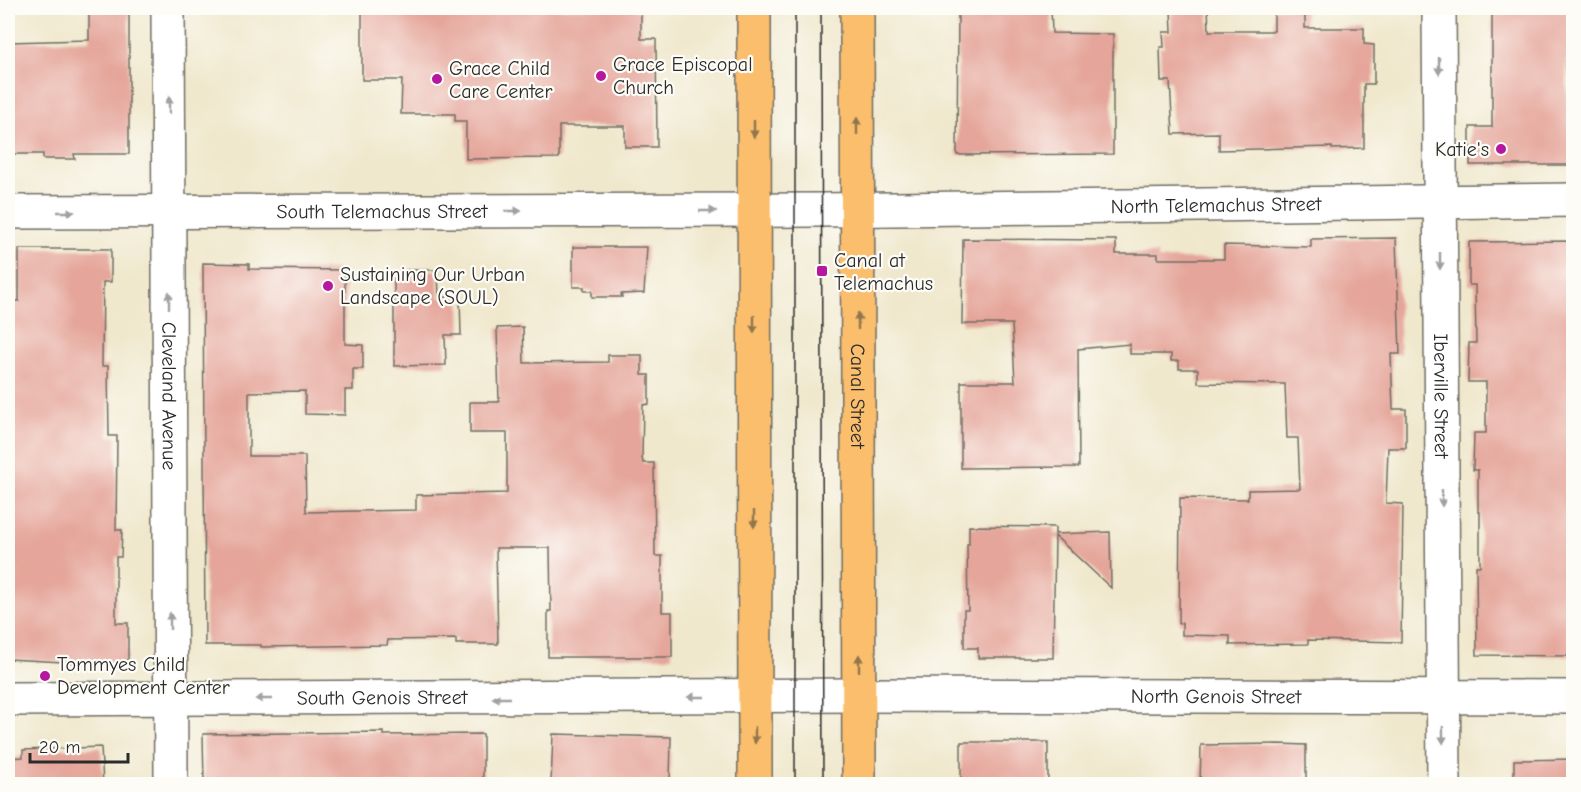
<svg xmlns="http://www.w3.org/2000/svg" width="1581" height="792" font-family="'Comic Neue',sans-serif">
	<rect width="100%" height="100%" fill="#fdfcf7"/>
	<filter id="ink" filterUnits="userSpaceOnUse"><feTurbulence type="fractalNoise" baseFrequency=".0167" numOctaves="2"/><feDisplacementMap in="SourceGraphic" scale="12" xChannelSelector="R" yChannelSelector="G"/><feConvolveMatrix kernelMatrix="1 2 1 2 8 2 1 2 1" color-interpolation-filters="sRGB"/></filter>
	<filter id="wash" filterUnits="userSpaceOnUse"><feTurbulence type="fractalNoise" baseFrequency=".008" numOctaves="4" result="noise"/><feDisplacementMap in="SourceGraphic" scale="24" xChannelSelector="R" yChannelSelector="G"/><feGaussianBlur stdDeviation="1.35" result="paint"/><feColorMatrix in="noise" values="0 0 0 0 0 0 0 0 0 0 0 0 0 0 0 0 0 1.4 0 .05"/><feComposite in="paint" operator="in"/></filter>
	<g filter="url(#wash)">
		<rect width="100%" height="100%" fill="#f0e8cd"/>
		<g id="blocks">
			<g fill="#e5a59a">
				<path d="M89,8H129V154H74L75,159H43V154H8V42L89,40Z"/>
				<path d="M362,8H634V10H641V39H656L657,147H625V126H559V158L466,159V121H455V114H401L402,80H362Z"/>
				<path d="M958,8H1051L1052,33L1113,34V154L957,155Z"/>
				<path d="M1208,8L1209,31H1274V8H1305V28H1364V44L1374,45V84H1364V148L1332,149V147L1219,150V133L1173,134L1170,81H1161L1160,47H1164L1163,32H1172L1171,10Z"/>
				<path d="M1492,8H1574V61H1566L1569,127H1574V165H1470V127H1492Z"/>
				<path d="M1396,238L1400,354H1391L1393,409H1406V448H1388L1386,503L1403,504L1401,642L1308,640V644L1230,645V636L1182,635V623L1179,624L1180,498L1248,499V490L1300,489L1298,438H1287L1285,384L1198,383V369H1179V361H1171V354H1130V344L1078,349L1079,467L961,468V382H1015L1012,324H962L963,239L1116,240V254H1158V259H1224V245L1311,247V239Z"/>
				<path d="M1574,241V329L1571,388H1574V656L1477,655L1476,566H1480V512H1478V470H1473L1474,433H1486V382H1468L1469,343H1476L1475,285H1469V242Z"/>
				<path d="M573,247H647L644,293L621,294L622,297H592V291H584V287H573Z"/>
				<path d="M19,249H111V282H103L102,366H108L109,436H117L116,530H122L121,557H116V623H128V659L119,665L8,659V301H19Z"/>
				<path d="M203,263L249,264V269L345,270V344L363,345V369H353V390H345V415L305,414V391L249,392V456H305L306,512L416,510V495L507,493V433H470V402H499L497,328L523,327L524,363L608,362V355H642V375H649V404L643,405L642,457L643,463H654L655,556H662V612H672V657H548V611H551L550,548H496L498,644H456V639L388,640L387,645L261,647V645H205Z"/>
				<path d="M406,270H438L439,297H460L461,335H445L446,365L394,366V278H406Z"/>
				<path d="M969,526L1055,527V534L1110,532L1111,588L1055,536L1053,658H978V648H964V610H968L967,544H969Z"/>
				<path d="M383,732V735L483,734V784H204L203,734Z"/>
				<path d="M553,734L671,737L670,784H551Z"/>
				<rect x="961" y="742" width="87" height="42"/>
				<path d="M1279,744L1306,745V784H1200L1201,745Z"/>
				<path d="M101,747L103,784H8V758L23,757V750Z"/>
				<path d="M1574,759V784H1514V760Z"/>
			</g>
		</g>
	</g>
	<g filter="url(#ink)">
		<use href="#blocks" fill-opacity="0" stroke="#706d64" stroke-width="1.5"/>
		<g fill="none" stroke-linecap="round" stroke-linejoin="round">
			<g stroke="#706d64" stroke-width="36">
				<g id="minor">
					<path id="s1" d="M168,8L171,784"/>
					<path id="s2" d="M1439,8L1444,784"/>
					<path id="s3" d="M8,212L821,210L1574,200"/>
					<path id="s4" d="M8,699L859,695L1574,697"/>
				</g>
			</g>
			<g stroke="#706d64" stroke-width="36">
				<g id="major">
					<path d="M754,8L755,784"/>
					<path id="s5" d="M857,8L859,784"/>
				</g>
			</g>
			<use href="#minor" stroke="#fff" stroke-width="33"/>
			<use href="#major" stroke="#fabe6d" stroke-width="33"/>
			<g stroke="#2b2b2b" stroke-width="1.5">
				<path d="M795,8V784"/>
				<path d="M821,8L823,784"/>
			</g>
		</g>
		<defs><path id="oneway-solid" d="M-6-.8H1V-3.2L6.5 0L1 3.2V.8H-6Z" transform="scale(1.5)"/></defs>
		<g fill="#a0a0a0">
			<use href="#oneway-solid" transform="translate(1439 66) rotate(90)"/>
			<use href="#oneway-solid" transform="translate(169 105) rotate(-90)"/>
			<use href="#oneway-solid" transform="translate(513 211)"/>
			<use href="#oneway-solid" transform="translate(708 211)"/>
			<use href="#oneway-solid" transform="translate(66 212)"/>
			<use href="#oneway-solid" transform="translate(1440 261) rotate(90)"/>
			<use href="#oneway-solid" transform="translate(169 300) rotate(-90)"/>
			<use href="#oneway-solid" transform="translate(1442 498) rotate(90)"/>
			<use href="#oneway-solid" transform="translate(170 621) rotate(-90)"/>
			<use href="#oneway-solid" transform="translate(696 697) rotate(180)"/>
			<use href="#oneway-solid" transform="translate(501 698) rotate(180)"/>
			<use href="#oneway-solid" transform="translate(264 699) rotate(180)"/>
			<use href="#oneway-solid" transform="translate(1443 735) rotate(89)"/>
		</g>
		<g fill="#92744c">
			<use href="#oneway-solid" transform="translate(857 126) rotate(-90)"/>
			<use href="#oneway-solid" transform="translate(754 129) rotate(90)"/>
			<use href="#oneway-solid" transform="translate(858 321) rotate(-90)"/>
			<use href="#oneway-solid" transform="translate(754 324) rotate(90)"/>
			<use href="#oneway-solid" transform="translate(754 519) rotate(90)"/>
			<use href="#oneway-solid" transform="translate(859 663) rotate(-90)"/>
			<use href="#oneway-solid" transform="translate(755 735) rotate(90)"/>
		</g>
	</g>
	<g fill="#b5179e" stroke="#fdfcf7" stroke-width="2">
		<circle cx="601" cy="76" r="6"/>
		<circle cx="437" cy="79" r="6"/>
		<circle cx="1501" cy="149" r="6"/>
		<rect x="816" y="265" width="12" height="12" rx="3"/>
		<circle cx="328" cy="286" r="6"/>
		<circle cx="45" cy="676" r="6"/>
	</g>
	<g text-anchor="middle" stroke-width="4.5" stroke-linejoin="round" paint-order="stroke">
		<g font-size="20" fill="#2b2b2b" stroke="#fdfcf7" text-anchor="start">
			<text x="613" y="71">Grace Episcopal<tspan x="613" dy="23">Church</tspan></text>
			<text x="449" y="75">Grace Child<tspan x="449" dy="23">Care Center</tspan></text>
			<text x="1489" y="156" text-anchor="end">Katie's</text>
			<text x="834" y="267">Canal at<tspan x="834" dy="23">Telemachus</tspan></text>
			<text x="340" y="281">Sustaining Our Urban<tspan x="340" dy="23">Landscape (SOUL)</tspan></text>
			<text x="57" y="671">Tommyes Child<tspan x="57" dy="23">Development Center</tspan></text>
		</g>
		<g font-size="20" fill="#2b2b2b" stroke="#fdfcf7">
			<text dy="7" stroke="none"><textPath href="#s3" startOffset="1208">North Telemachus Street</textPath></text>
			<text dy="7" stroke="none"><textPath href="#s3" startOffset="374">South Telemachus Street</textPath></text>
			<text dy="7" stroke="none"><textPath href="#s1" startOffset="388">Cleveland Avenue</textPath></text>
			<text dy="7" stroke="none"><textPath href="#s5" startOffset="388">Canal Street</textPath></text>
			<text dy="7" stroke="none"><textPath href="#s2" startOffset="388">Iberville Street</textPath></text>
			<text dy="7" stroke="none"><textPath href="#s4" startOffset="1208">North Genois Street</textPath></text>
			<text dy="7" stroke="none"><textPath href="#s4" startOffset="374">South Genois Street</textPath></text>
		</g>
	</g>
	<rect width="1581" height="792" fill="none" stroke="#fdfcf7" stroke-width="30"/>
	<path d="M30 753v9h98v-9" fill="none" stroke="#2b2b2b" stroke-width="3"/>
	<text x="39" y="753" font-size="18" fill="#2b2b2b" stroke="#fdfcf7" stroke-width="4.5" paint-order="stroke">20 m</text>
</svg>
